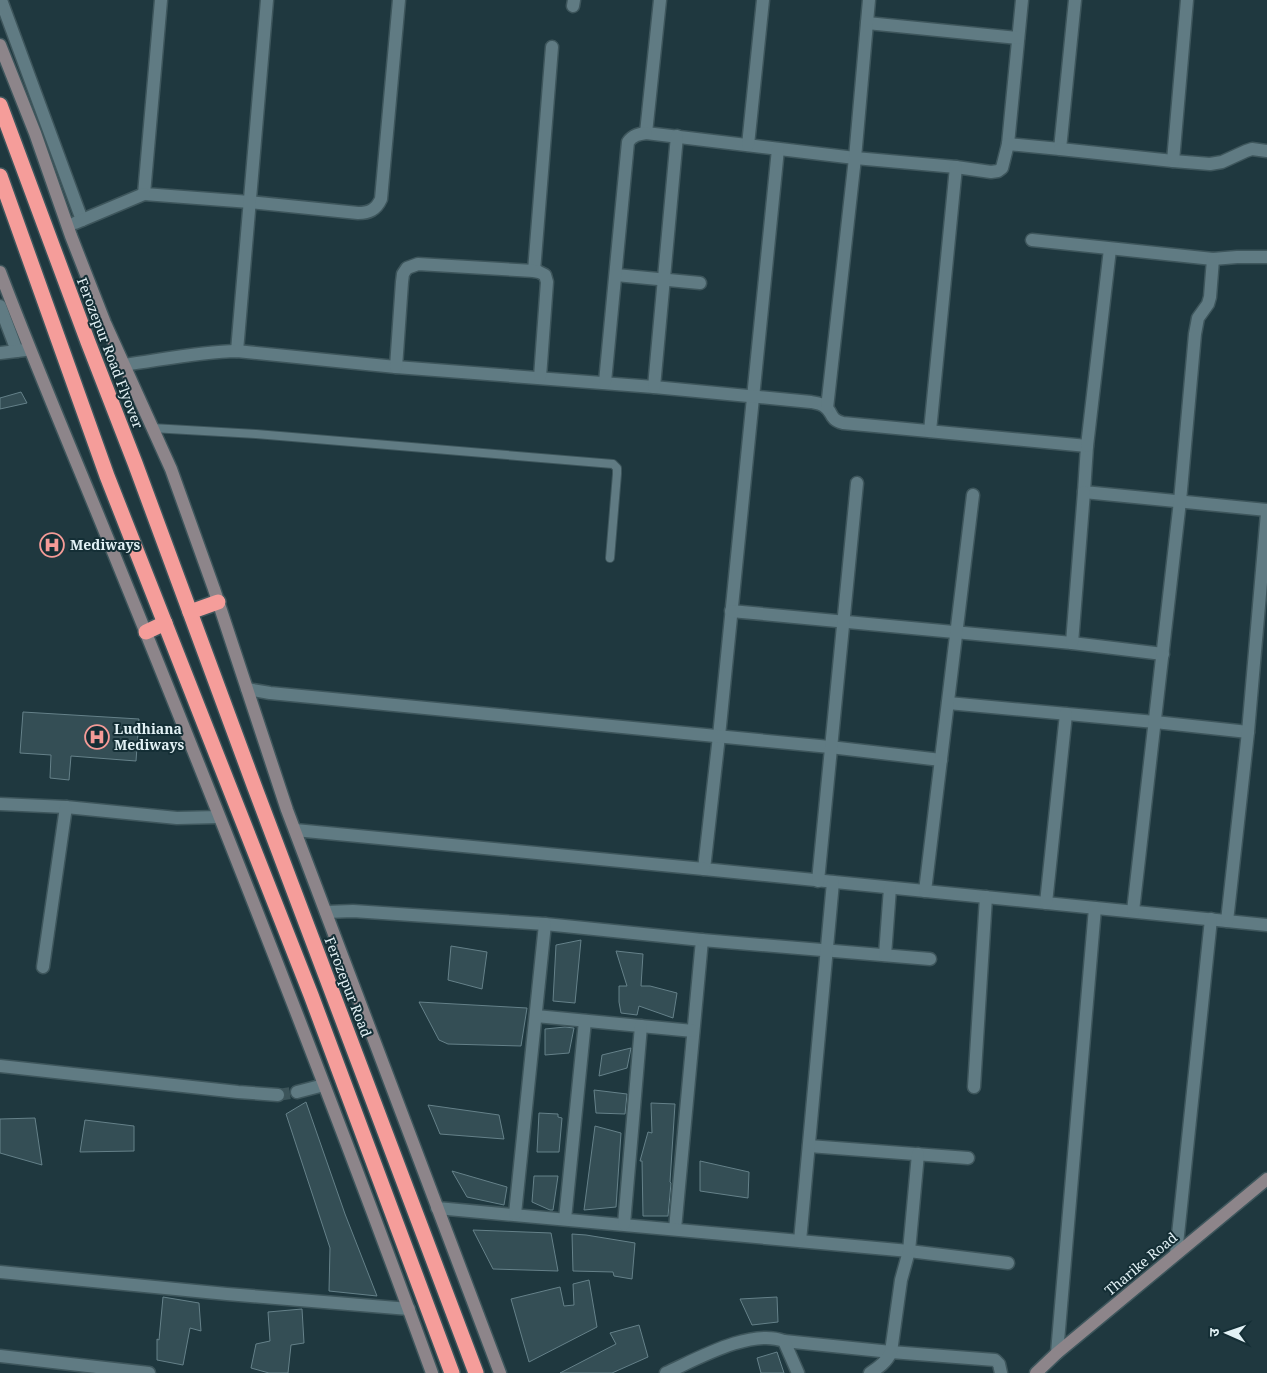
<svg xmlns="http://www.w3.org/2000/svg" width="1267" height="1373" font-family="'Noto Serif','Noto Sans Devanagari',serif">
	<rect width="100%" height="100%" fill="#1f383f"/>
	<g fill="#344e55" stroke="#658189">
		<path d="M21,392L27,403L0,409V398Z"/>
		<path d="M23,712L139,719L136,761L71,756L69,780L50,778L51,755L20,753Z"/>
		<path d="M581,940L575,1003L553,1001L556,945Z"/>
		<path d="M451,946L487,952L482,989L448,980Z"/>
		<path d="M616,951L643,954L641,986H650L677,993L673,1018L639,1006L637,1015L621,1013L619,1002V986H627Z"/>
		<path d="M419,1002L527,1008L521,1046L448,1044L439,1040Z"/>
		<path d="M565,1027L574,1028L569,1053L545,1055V1029Z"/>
		<path d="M631,1048L627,1068L599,1076L602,1055Z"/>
		<path d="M594,1090L627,1094L625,1114L596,1113Z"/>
		<path d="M306,1102L345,1214L377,1296L329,1291L330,1248L286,1114Z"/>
		<path d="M651,1103L675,1104L670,1182L671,1183L668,1216H643L642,1161H640L648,1132L652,1133Z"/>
		<path d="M428,1105L499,1115L504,1139L440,1134Z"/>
		<path d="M539,1113L558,1114V1117L562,1118L559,1152H537Z"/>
		<path d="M35,1118L42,1165L0,1153V1119Z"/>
		<path d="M85,1120L134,1126V1151L80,1152Z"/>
		<path d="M595,1126L621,1133L616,1207L584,1210Z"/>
		<path d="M700,1161L749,1172L748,1198L700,1191Z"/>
		<path d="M452,1171L507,1187L504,1205L467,1197Z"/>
		<path d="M534,1176H558L553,1210H550L532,1202Z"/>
		<path d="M473,1230L551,1233L558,1271L493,1269Z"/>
		<path d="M572,1234L586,1235L635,1243L632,1279L614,1276L613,1272L573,1271Z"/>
		<path d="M589,1280L597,1327L529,1362L511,1299L560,1287L564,1306L574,1305L573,1284Z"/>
		<path d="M163,1297L199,1303L201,1331L190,1328L183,1365L157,1360V1339L159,1340Z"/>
		<path d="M777,1297L778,1322L752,1325L740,1299Z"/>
		<path d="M302,1309L304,1343L291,1345L288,1373H269L251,1368L256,1344L270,1341L268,1312Z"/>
		<path d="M639,1325L648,1357L612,1373H560L616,1344L610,1333Z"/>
		<path d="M777,1352L784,1373H761L757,1358Z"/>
	</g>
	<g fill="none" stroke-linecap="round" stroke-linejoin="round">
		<path stroke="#3c545a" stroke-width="12" stroke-dasharray="12 6" stroke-linecap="butt" d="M278,1095L297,1092"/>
		<g stroke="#3e565c" stroke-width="10">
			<path id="lane" d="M152,428L256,434L613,464L617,468V474L610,558"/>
		</g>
		<g stroke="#3e565c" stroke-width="15">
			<g id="street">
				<path d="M1,0L82,220"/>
				<path d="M161,0L144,194L250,202L358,213C369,213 376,210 381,199L399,0"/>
				<path d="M660,0L646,133L855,158L956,167L991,172L998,171L1002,168L1008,144L1022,0"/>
				<path d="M573,6L574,0"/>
				<path d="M867,23L1018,38"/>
				<path d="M1008,144L1060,149L1075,0"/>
				<path d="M748,145L763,0"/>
				<path d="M778,149L719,736L704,869L1267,925"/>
				<path d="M1060,149L1173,161L1210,164L1222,162L1246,151L1252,149L1267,151"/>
				<path d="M1173,161L1187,0"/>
				<path d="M75,223L144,194"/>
				<path d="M1032,240L1213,259L1237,257H1267"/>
				<path d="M534,271L552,47"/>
				<path d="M616,275L700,283"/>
				<path d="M0,306L17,351"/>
				<path d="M237,351L267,0"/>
				<path d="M0,353L25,350"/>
				<path d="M123,365C161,360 198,352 237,351L396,367L654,387L811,402C815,403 820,403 824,406C834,412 828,419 843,423L1087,446L1084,492L1267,510"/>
				<path d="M396,367L402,282L403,274L407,268L418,264L534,271L539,272L545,275L547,282L540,377"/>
				<path d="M605,382L628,142C633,135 639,134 646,133"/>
				<path d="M654,387L677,136"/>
				<path d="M827,408L855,158L869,0"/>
				<path d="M930,431L956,167"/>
				<path d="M1087,446L1110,249"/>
				<path d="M731,611L1072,643L1163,654"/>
				<path d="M1072,643L1084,492"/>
				<path d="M247,689L270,693L830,747L941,760"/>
				<path d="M948,703L1155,722L1248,732"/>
				<path d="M0,804L66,807L177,818L219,817"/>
				<path d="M295,830L704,869"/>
				<path d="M818,881L857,483"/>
				<path d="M925,891L973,495"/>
				<path d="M1046,903L1066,714"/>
				<path d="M1133,911L1180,501L1195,334L1198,318L1208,304L1210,297L1213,259"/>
				<path d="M326,912L353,911L545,924L702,940L675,1229"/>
				<path d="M1227,921L1248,732L1267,513"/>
				<path d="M702,940L930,959"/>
				<path d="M885,955L890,888"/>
				<path d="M43,967L66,807"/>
				<path d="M536,1016L693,1031"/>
				<path d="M0,1066L238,1092L278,1095"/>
				<path d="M974,1087L986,897"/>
				<path d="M297,1092L324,1085"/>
				<path d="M809,1146L968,1158"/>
				<path d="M437,1208L909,1251L1008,1263"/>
				<path d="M515,1214L545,924"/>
				<path d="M565,1219L585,1021"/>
				<path d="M624,1224L641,1026"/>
				<path d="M800,1241L833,882"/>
				<path d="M1176,1254L1211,919"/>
				<path d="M0,1272L227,1294L409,1309"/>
				<path d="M784,1341L891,1352L995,1360L999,1364L1001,1373"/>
				<path d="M1057,1353L1095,908"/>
				<path d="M0,1356L149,1373"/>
				<path d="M666,1373C697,1359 751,1328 784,1341L798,1373"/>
				<path d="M870,1373C878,1368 887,1362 891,1352L901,1280L909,1251L918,1154"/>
			</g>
		</g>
		<g stroke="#3e565c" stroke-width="15">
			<g id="secondary">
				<path d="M0,45L35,133L71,236L105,323L171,469L214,589L287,810L500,1373"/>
				<path d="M0,272C37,370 79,467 118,564C227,832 333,1101 432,1373"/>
				<path d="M1036,1373L1057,1353L1267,1179"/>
			</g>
		</g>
		<g stroke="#3e565c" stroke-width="18">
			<g id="highway">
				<path d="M0,105L88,342L135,463L255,788L476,1373"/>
				<path d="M0,176L107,476L311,995L452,1373"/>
				<path d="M190,612L218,602"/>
				<path d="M146,632L165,623"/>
			</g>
		</g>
		<use href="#lane" stroke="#607b83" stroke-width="8"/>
		<use href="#street" stroke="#607b83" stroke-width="12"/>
		<use href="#secondary" stroke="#8d858a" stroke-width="12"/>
		<use href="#highway" stroke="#f59d9a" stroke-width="15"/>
	</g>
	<defs>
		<g id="hospital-ring" transform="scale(1.25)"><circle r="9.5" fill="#142e35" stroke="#f59b97" stroke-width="1.5"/><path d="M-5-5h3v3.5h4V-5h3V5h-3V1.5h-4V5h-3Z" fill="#f59b97"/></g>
	</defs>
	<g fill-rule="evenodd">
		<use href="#hospital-ring" x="52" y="545"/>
		<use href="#hospital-ring" x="97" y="737"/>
	</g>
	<g text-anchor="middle" stroke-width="4" stroke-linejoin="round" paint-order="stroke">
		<g font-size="14" fill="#e2f1f5" stroke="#142e35">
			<text transform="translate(110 353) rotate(69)" y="5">Ferozepur Road Flyover</text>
			<text transform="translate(348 987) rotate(69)" y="5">Ferozepur Road</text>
			<text transform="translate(1141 1264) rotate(-40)" y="5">Tharike Road</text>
		</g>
		<g font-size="14" font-weight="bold" fill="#e2f1f5" stroke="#142e35" text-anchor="start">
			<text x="70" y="550">Mediways</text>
			<text x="114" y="734">Ludhiana<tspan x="114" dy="16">Mediways</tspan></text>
		</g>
	</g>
	<g transform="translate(1227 1333) rotate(272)" stroke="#142e35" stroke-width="4" paint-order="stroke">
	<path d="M0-4L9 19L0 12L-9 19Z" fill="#e2f1f5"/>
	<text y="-8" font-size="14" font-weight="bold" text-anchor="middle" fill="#e2f1f5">उ</text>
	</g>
</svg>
